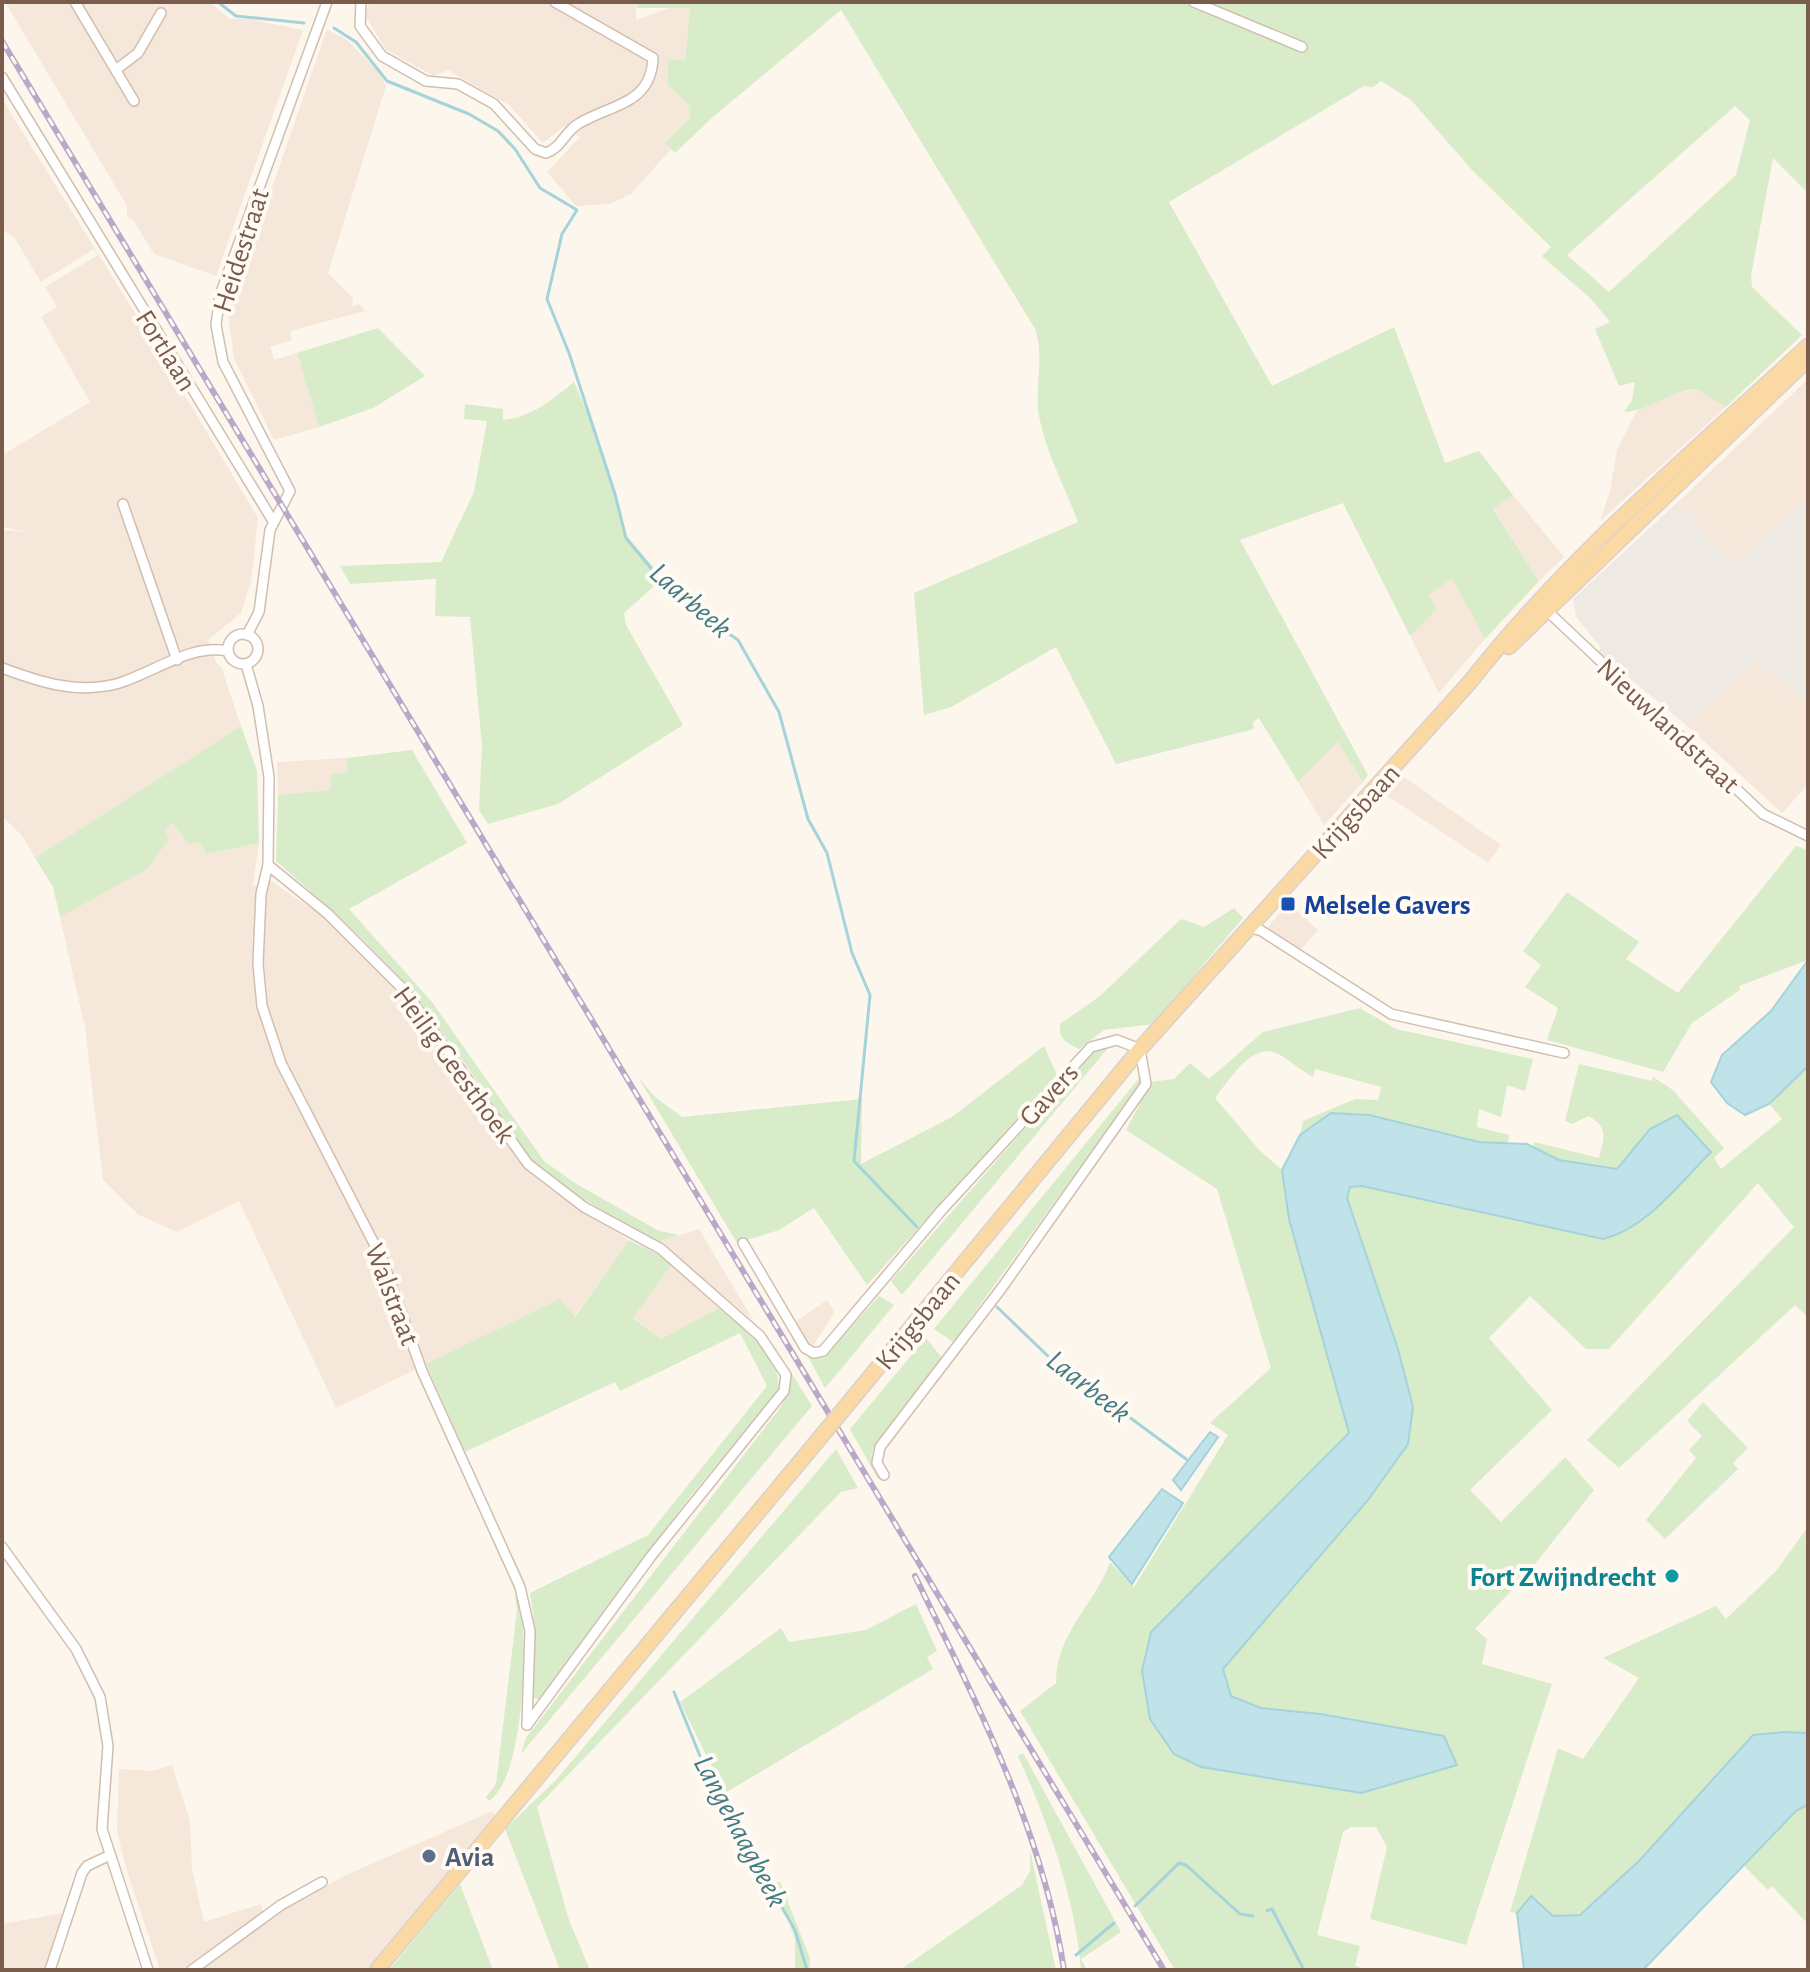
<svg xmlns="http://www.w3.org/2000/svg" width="1810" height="1972" font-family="'Alegreya Sans',sans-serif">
	<rect width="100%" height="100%" fill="#fdf6ec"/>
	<g fill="#f5e8da">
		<path d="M5,2H209L230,19H249L303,30L216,276L154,254L133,220L127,217V206Z"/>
		<path d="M369,2H636V20L672,7H690L685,60L668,85L690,107L691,117L665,143L671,149L631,194L610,204L576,206L547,172L580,137L564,126L543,143L509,105L448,70L434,76L386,50L366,17Z"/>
		<path d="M327,29L347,40L378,71L386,86L328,273L353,298L352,306L360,304L365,311L290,331L292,340L270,347L274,360L297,353L319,427L274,440L234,358L228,314Z"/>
		<path d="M2,99L150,337L258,518L251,582L241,613L208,640L217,664L221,666L241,726L35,858L23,837L2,816V530L30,532L2,527V455L90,402L41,317L57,307L45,287L98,255L94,249L41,282L14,237L2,230Z"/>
		<path d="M1808,379V497L1733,565L1678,502Z"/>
		<path d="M1696,389L1726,407L1600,521L1610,491L1617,449L1637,411L1658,398Z"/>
		<path d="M1513,495L1564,557L1539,581L1493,508Z"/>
		<path d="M1452,578L1485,639L1439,693L1410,636L1437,609L1429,595Z"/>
		<path d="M1757,661L1808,704V785L1782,813L1685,724Z"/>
		<path d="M1338,742L1363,782L1324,825L1298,782Z"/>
		<path d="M346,758L349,772L331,790L278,795L277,762Z"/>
		<path d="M1401,775L1501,845L1488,863L1383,793Z"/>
		<path d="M173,823L189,844L199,843L207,854L259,843L253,885L265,887L270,880L328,920L397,990L523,1166L549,1189L629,1240L574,1317L560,1300L336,1408L239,1201L177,1232L139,1215L103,1180L85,1028L60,917Z"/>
		<path d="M1289,903L1318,930L1299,952L1267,928Z"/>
		<path d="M699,1229L718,1261L754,1321L658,1242Z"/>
		<path d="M671,1265L719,1308L661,1339L633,1317Z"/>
		<path d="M827,1300L835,1312L807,1355L789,1326Z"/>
		<path d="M172,1765L190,1821L192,1869L204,1922L261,1904L263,1911L184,1970H160L127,1871L117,1831L119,1769L153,1771Z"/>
		<path d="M492,1811L495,1815L366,1970H200L278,1913L344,1876Z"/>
		<path d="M63,1913L44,1970H2V1924Z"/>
	</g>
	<path fill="#efe9e4" d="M1808,497V704L1757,661L1685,724L1598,652L1601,648L1576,617L1573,599L1678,502L1733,565Z"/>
	<g fill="#d8ecc9" fill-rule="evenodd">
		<path d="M636,2H1808V193L1773,158L1751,276L1752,287L1802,335L1726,407L1696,389C1669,391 1649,411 1624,412L1632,400L1635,382L1619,386L1595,329L1610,322L1592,300L1542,256L1551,247L1472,170L1411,100L1381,81L1373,87L1364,86L1169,202L1272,386L1394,327L1445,463L1479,451L1513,495L1493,509L1539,581L1485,639L1452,578L1429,595L1437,609L1410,636L1343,503L1240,540L1368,775L1363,782L1338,742L1298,782L1259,718L1253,722L1254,729L1116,764L1056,647L951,707L924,715L914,593L1078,522C1065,487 1046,453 1039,416C1034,387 1045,356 1035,329L841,10L714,116L675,153L665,143L690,118V107L668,85V60H685L690,8H637ZM1735,106L1750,120L1736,175L1609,292L1567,255Z"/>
		<path d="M378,328L425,376L373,408L319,427L297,353Z"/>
		<path d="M574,382L597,435L625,534L663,578L624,613L626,625L683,725L558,804L488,824L479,810L482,745L470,617L435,616L436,579L350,584L340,566L441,562L474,492L487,421L464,419L465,404L503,409V420C532,417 552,400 574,382Z"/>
		<path d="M241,726L257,771L259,843L207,854L199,843L189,844L172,823L165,830L169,839L147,869L60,917L53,887L35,858Z"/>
		<path d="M412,750L467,843L349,909L432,1002L544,1161L575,1183L659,1231L679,1235L658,1242C613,1216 567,1193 529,1157C491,1101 454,1045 412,993C372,944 323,902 276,861L278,795L331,790L330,775L348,772L346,758Z"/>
		<path d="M1796,846L1808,850V960L1739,986L1740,990L1692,1023L1663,1072L1547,1040L1558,1008L1525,987L1541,965L1523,951L1567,892L1639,942L1626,959L1678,993Z"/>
		<path d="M1234,908L1243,918L1153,1024L1104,1030L1079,1049C1067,1043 1058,1039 1060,1024L1100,996L1181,919L1204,927Z"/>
		<path d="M1360,1008L1396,1029L1533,1059L1525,1091L1507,1085L1501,1117L1479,1109L1477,1127L1509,1135L1508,1144L1479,1142L1331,1114L1300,1135L1303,1121L1355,1099L1378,1100L1381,1087L1315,1069L1313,1077C1300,1070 1289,1059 1276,1053C1251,1043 1229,1081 1215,1098L1260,1151L1282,1170L1289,1219L1349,1433L1303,1480L1150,1719L1320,1714L1261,1708L1231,1696L1223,1669L1368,1500L1408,1444L1413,1407L1398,1349L1347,1198L1350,1187L1362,1186L1602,1239L1690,1131L1676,1115L1650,1129L1617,1169L1559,1160L1534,1148V1142L1599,1158C1604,1137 1609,1128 1589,1116L1572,1124L1565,1121L1579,1064L1652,1081L1653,1077L1673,1090L1724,1148L1714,1158L1721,1169L1782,1119L1769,1104L1808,1066V1317L1795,1305L1619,1468L1587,1440L1794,1227L1758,1183L1609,1349H1586L1530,1296L1489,1338L1552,1410L1470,1490L1501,1522L1565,1457L1594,1490L1526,1575L1475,1629L1487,1639L1482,1664L1552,1684L1466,1945L1370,1919L1387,1847L1376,1827H1351L1343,1832L1317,1935L1360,1946L1355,1966L1371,1970H1175L1020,1711L1056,1683C1056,1632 1095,1605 1110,1562L1134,1587L1228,1435L1210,1423L1271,1368L1217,1189L1126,1130L1151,1082L1174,1079L1190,1063L1209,1079L1263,1032Z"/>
		<path d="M1044,1046L1057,1075L867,1285L814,1208L779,1230L737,1243L638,1077L655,1097L682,1117L862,1099L861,1164L952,1117Z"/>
		<path d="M1105,1046L1108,1048L902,1295L891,1281L1080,1066L1093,1052Z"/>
		<path d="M1140,1077L1142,1082L953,1342L934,1329Z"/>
		<path d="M629,1240L659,1255L671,1265L633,1318L661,1339L719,1308C744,1329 779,1353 779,1389L689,1498L539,1700L531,1696L535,1629L530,1593L648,1535L767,1386L740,1333L620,1391L615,1382L465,1452L426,1364L560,1299L575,1317Z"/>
		<path d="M879,1296L894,1305L825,1388L807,1355L818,1358L827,1354Z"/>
		<path d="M926,1338L942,1358L875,1445L871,1455L883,1475L878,1479L850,1429Z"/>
		<path d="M792,1374L812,1406L521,1754L526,1738L780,1408L788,1393Z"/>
		<path d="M1703,1402L1748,1448L1733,1463L1738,1469L1665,1539L1646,1520L1696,1458L1689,1450L1702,1436L1687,1421Z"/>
		<path d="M836,1449L858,1488L841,1492L537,1807L569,1920L590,1970H560L505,1829L556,1780Z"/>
		<path d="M1808,1527V1733L1753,1735L1639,1861L1580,1915L1553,1916L1531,1896L1517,1913L1510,1912L1558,1748L1583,1759L1639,1678L1603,1658L1716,1606L1726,1619L1776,1571Z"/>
		<path d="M515,1595L520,1599C528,1639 525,1777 489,1801L486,1797L496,1784L517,1610Z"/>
		<path d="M916,1604L937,1651L927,1657L933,1669L725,1793L680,1702L781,1628L789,1642L866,1630Z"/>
		<path d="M1023,1753L1121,1932L1081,1959L1087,1970H1081C1075,1896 1048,1823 1018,1756Z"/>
		<path d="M1808,1805V1924L1772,1886L1768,1890L1744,1866L1797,1810Z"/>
		<path d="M1030,1850L1056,1970H900L1022,1885L1030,1871Z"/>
		<path d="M780,1882L810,1958V1970H795V1939L774,1883Z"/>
		<path d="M460,1884L493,1970H389Z"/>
	</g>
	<g fill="#bfe3e8" stroke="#a5d3da" stroke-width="2">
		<path d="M1808,960V1066L1769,1104L1745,1115L1727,1103L1711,1082L1722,1055L1771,1011Z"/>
		<path d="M1331,1113L1369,1115L1479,1142L1527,1144L1559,1160L1617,1169L1650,1129L1677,1115L1711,1152C1679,1184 1647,1228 1603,1239L1362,1186L1350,1187L1347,1198L1398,1349L1413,1407L1408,1444L1368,1500L1223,1669L1231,1696L1261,1708L1320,1714L1444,1736L1457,1765L1361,1793L1201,1767L1174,1754L1150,1719L1142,1671L1151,1632L1349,1433L1289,1219L1282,1170L1300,1135Z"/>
		<path d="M1210,1432L1218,1437L1181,1490L1173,1480Z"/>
		<path d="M1162,1489L1183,1503L1132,1584L1109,1557Z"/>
		<path d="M1784,1732L1808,1733V1805L1797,1810L1643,1970H1524L1517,1913L1531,1896L1553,1916L1580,1915L1639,1861L1753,1735Z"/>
	</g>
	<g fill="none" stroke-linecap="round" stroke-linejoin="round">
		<g stroke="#a5d3da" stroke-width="3">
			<path d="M218,2L236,16L304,23"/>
			<path d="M334,28L356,42L387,81L469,114L498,131L515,149L540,188L577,210L562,234L547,299L569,353L615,494L626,538L664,584L687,605L738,640L779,712L808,819L827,853L852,953L870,995L854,1161L917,1227"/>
			<path d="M997,1307L1052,1360L1186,1459"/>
			<path d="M674,1692L713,1788L795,1930L807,1970"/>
			<path d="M1135,1906L1179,1863L1186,1865L1240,1914L1253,1916"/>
			<path d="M1267,1911L1272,1909L1304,1970"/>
			<path d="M1076,1955L1114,1923"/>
		</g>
		<g stroke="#d1beb0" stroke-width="12">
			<g id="minor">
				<path d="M75,2L134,101"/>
				<path d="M361,2L360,26L382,56L426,81L458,84L494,104L535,149L546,153C561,148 565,132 578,124C611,104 651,105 653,58L555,2"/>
				<path d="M1194,2L1302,47"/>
				<path d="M117,69L138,53L161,13"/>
				<path d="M2,77L273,521"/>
				<path d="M123,504L177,660"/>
				<path d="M1543,607L1763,814L1808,836"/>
				<circle cx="243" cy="649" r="15"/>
				<path d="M247,635L259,612L270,530L290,491L223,362L216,325L220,295L327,2"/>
				<path d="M246,664L258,706L269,777L268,865L261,894L258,964L262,1006L281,1063L382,1259L422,1371L520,1587L530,1631L527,1725"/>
				<path d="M2,668C40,682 75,694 116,684C152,674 190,643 228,651"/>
				<path d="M268,865L328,914L404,990L528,1164L584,1207L661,1249L760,1336L786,1375L784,1391L652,1555L527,1725"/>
				<path d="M1250,928L1260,930L1391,1014L1564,1053"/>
				<path d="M743,1243L805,1348L814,1353L823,1351L941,1211L1091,1047L1117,1040L1140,1049L1146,1084L1001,1289L880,1447L877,1463L884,1475"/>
				<path d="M2,1547L76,1649L100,1697L108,1746L102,1829L148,1970"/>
				<path d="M50,1970L82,1873L87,1866L108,1856"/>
				<path d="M192,1970L281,1905L322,1882"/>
			</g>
		</g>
		<g stroke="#dad1cd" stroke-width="17">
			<g id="primary">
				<path d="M1509,647L1808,359"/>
				<path d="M852,1399L1140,1049L1470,682C1569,556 1691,454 1808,346"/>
				<path d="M377,1970L809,1451"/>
			</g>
		</g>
		<use href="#minor" stroke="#fff" stroke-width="9"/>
		<use href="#primary" stroke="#fbd9a5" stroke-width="14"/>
		<g stroke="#b9a8c9" stroke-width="6">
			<g id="rail">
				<path d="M2,41L1164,1970"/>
				<path d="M915,1576C976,1702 1043,1830 1064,1970"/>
			</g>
		</g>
		<use href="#rail" stroke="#fffaf3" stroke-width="3" stroke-dasharray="9" stroke-linecap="butt"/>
		<g stroke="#dad1cd" stroke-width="17" stroke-linecap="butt">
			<path id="primary-bridge" d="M809,1451L852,1399"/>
		</g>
		<use href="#primary-bridge" stroke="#fbd9a5" stroke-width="14"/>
	</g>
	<rect fill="#1a4fb4" stroke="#fffaf3" stroke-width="3" x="1280" y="896" width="16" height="16" rx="4"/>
	<circle fill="#0f9aa8" stroke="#fffaf3" stroke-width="3" cx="1672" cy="1576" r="8"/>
	<circle fill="#5c6f8a" stroke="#fffaf3" stroke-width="3" cx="429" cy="1856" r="8"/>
	<g text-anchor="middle" stroke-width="8" stroke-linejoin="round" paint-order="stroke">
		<g font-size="28" fill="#7a5c4d" stroke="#fffaf3">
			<text transform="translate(240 250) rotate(-72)" y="10">Heidestraat</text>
			<text transform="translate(167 350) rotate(58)" y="10">Fortlaan</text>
			<text transform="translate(1669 725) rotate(43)" y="10">Nieuwlandstraat</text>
			<text transform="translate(1355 811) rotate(-48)" y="10">Krijgsbaan</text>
			<text transform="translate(455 1064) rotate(54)" y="10">Heilig Geesthoek</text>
			<text transform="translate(1048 1094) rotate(-48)" y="10">Gavers</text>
			<text transform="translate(393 1294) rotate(69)" y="10">Walstraat</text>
			<text transform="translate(917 1320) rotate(-51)" y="10">Krijgsbaan</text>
		</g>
		<g font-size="28" font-weight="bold" fill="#164399" stroke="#fffaf3" text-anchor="start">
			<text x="1304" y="914">Melsele Gavers</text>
		</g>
		<g font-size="28" font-weight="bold" fill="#0d838f" stroke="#fffaf3" text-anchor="end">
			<text x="1656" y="1586">Fort Zwijndrecht</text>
		</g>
		<g font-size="28" font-weight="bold" fill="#4e5e75" stroke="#fffaf3" text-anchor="start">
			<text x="445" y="1866">Avia</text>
		</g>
		<g font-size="30" font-style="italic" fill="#437c86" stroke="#fffaf3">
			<text transform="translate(691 600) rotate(41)" y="10">Laarbeek</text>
			<text transform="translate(1089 1386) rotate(38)" y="10">Laarbeek</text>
			<text transform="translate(741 1831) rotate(62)" y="10">Langehaagbeek</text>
		</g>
	</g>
	<rect width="1810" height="1972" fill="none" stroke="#7a5c4d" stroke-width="8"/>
</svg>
